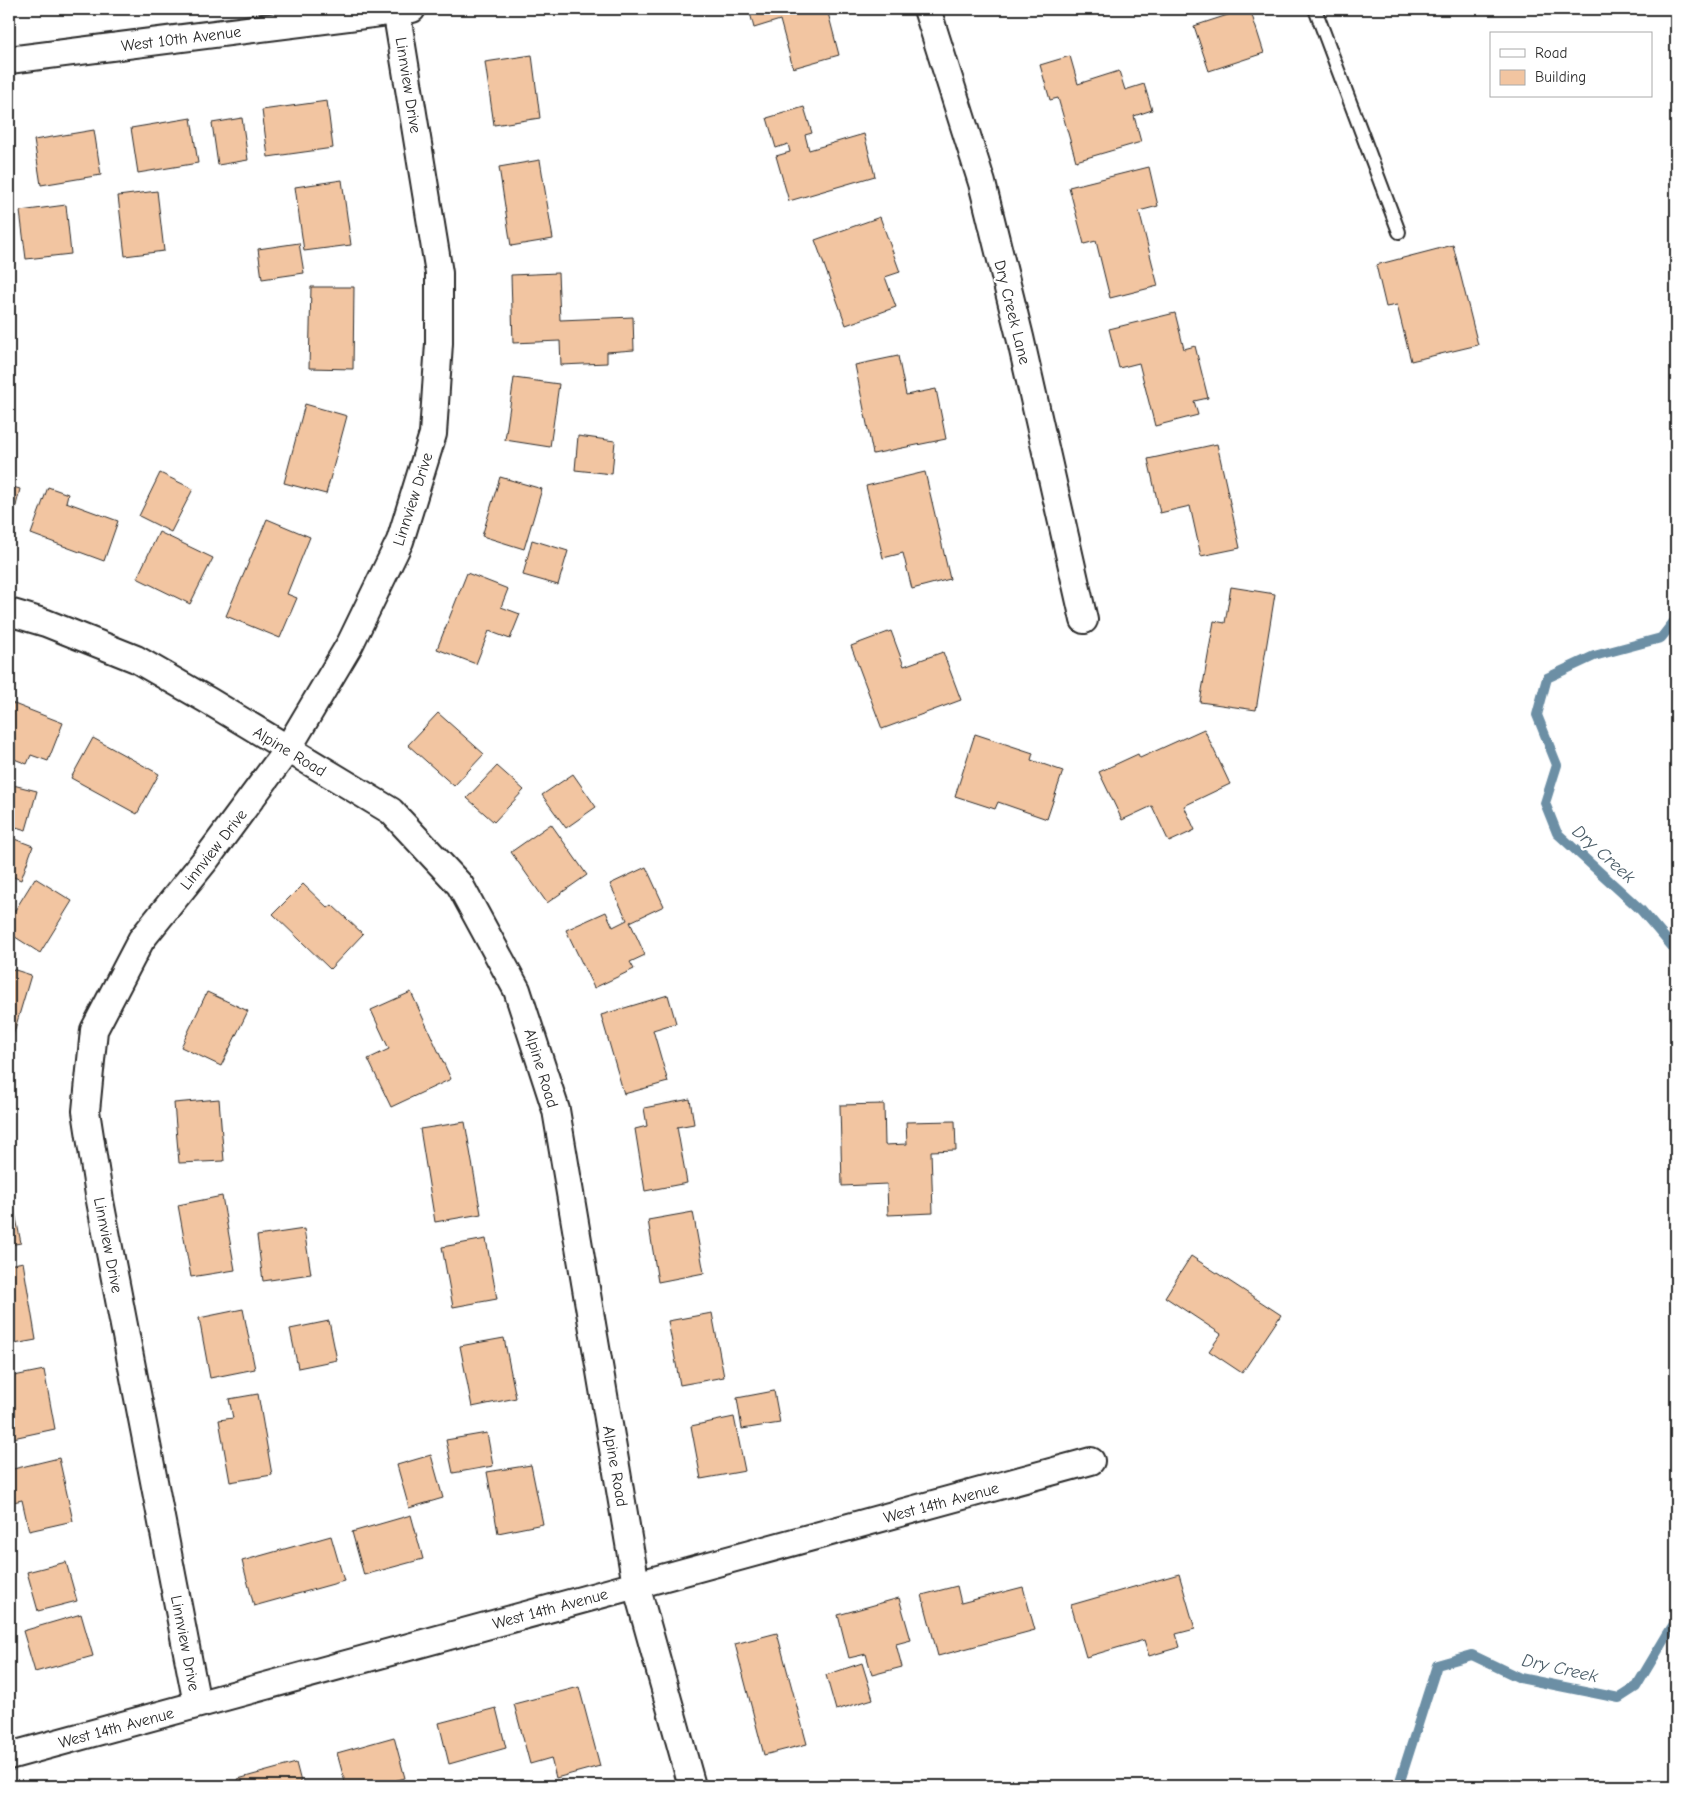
<svg xmlns="http://www.w3.org/2000/svg" width="1685" height="1795" font-family="'Comic Neue',sans-serif">
	<rect width="100%" height="100%" fill="#fff"/>
	<filter id="ink" filterUnits="userSpaceOnUse"><feTurbulence type="fractalNoise" baseFrequency=".02" numOctaves="2"/><feDisplacementMap in="SourceGraphic" scale="10" xChannelSelector="R" yChannelSelector="G"/><feConvolveMatrix kernelMatrix="1 2 1 2 8 2 1 2 1" color-interpolation-filters="sRGB"/></filter>
	<g filter="url(#ink)">
		<g fill="none" stroke-linecap="round" stroke-linejoin="round">
			<g stroke="#6c8fa5" stroke-width="10">
				<path d="M1676,619L1661,638L1594,656L1547,678L1537,715L1557,765L1545,803L1557,833L1641,910L1676,951"/>
				<path d="M1401,1786L1400,1781L1437,1665L1472,1655L1520,1678L1619,1698L1636,1687L1667,1635L1676,1621"/>
			</g>
		</g>
		<g fill="#f2c5a1" stroke="#2b2b2b">
			<path d="M749,9H827L839,55L793,68L780,20L754,28Z"/>
			<path d="M1246,9H1250L1264,53L1209,71L1194,26Z"/>
			<path d="M532,55L540,118L494,125L485,62Z"/>
			<path d="M1070,56L1078,84L1119,71L1125,90L1144,84L1152,110L1134,116L1141,142L1076,161L1058,98L1050,100L1040,65Z"/>
			<path d="M327,101L333,148L268,157L262,110Z"/>
			<path d="M804,107L812,133L805,135L809,150L864,134L875,176L789,201L776,156L790,152L788,144L776,148L767,118Z"/>
			<path d="M191,118L198,163L138,173L131,128Z"/>
			<path d="M242,118L248,160L218,165L212,123Z"/>
			<path d="M94,130L101,175L41,185L34,140Z"/>
			<path d="M540,160L553,239L511,246L499,167Z"/>
			<path d="M1149,167L1158,206L1139,211L1158,286L1110,298L1096,241L1084,244L1069,187Z"/>
			<path d="M342,180L351,245L304,251L295,187Z"/>
			<path d="M157,191L164,251L125,256L118,196Z"/>
			<path d="M66,205L71,254L26,259L20,211Z"/>
			<path d="M880,217L900,272L885,277L896,307L846,325L815,240Z"/>
			<path d="M299,243L304,273L262,279L258,249Z"/>
			<path d="M1453,245L1478,345L1411,361L1397,305L1386,307L1376,265Z"/>
			<path d="M558,273L560,320L633,317L634,350L607,352V363L561,365L560,341L513,343L511,275Z"/>
			<path d="M311,287H354L353,369L309,368Z"/>
			<path d="M1175,313L1184,349L1195,346L1208,398L1194,401L1198,415L1155,426L1139,363L1119,368L1109,329Z"/>
			<path d="M898,356L906,395L936,389L946,439L873,454L855,365Z"/>
			<path d="M514,378L559,384L550,447L505,440Z"/>
			<path d="M305,404L347,416L326,494L284,483Z"/>
			<path d="M578,436L615,441L612,474L575,470Z"/>
			<path d="M1217,444L1240,548L1201,556L1190,506L1160,513L1148,459Z"/>
			<path d="M925,472L950,579L912,589L903,553L883,558L866,486Z"/>
			<path d="M160,473L193,489L171,532L139,516Z"/>
			<path d="M500,477L542,489L524,549L482,536Z"/>
			<path d="M9,486L20,489L11,527L9,526Z"/>
			<path d="M48,487L68,494L66,502L118,521L104,561L31,534Z"/>
			<path d="M267,519L310,537L287,594L297,598L280,638L226,616Z"/>
			<path d="M159,532L213,558L190,604L137,578Z"/>
			<path d="M532,540L568,551L558,585L523,575Z"/>
			<path d="M467,573L508,589L501,607L520,614L510,639L489,631L476,664L437,649Z"/>
			<path d="M1231,587L1275,594L1256,710L1200,702L1214,621L1225,623Z"/>
			<path d="M891,631L904,666L943,652L961,700L882,729L851,646Z"/>
			<path d="M9,702L63,723L48,761L31,755L27,764L9,757Z"/>
			<path d="M438,713L484,754L454,786L408,745Z"/>
			<path d="M1204,729L1230,784L1184,806L1195,830L1169,842L1152,806L1122,820L1099,772L1138,754L1140,758Z"/>
			<path d="M975,734L1033,753L1031,760L1063,771L1047,819L998,802L995,809L955,796Z"/>
			<path d="M93,738L159,774L137,814L71,778Z"/>
			<path d="M497,766L524,790L494,822L467,798Z"/>
			<path d="M573,774L596,807L566,828L542,795Z"/>
			<path d="M9,784L37,791L26,830L9,825Z"/>
			<path d="M551,824L587,875L547,903L511,852Z"/>
			<path d="M9,837L33,846L21,880L9,875Z"/>
			<path d="M646,867L664,906L630,922L645,955L630,962L634,969L594,988L566,930L606,912L613,927L627,920L610,884Z"/>
			<path d="M35,878L72,901L40,953L9,933V920Z"/>
			<path d="M303,884L328,908L332,905L363,934L330,969L273,914Z"/>
			<path d="M9,968L31,975L9,1049Z"/>
			<path d="M207,992L248,1011L221,1066L181,1047Z"/>
			<path d="M411,992L451,1079L391,1107L368,1059L389,1049L371,1010Z"/>
			<path d="M668,995L676,1023L653,1030L668,1082L624,1094L601,1015Z"/>
			<path d="M219,1099L224,1161L179,1163L174,1103Z"/>
			<path d="M690,1099L694,1124L677,1127L687,1183L645,1191L635,1129L647,1126L644,1108Z"/>
			<path d="M884,1104L885,1145L907,1144L906,1122L955,1121L956,1150L931,1151L933,1213L888,1215L887,1184L842,1186L840,1105Z"/>
			<path d="M465,1122L481,1214L435,1222L420,1129Z"/>
			<path d="M9,1183L21,1243L9,1245Z"/>
			<path d="M222,1196L235,1270L191,1277L178,1205Z"/>
			<path d="M693,1212L704,1273L658,1282L648,1220Z"/>
			<path d="M304,1229L311,1274L263,1281L257,1236Z"/>
			<path d="M486,1239L497,1299L453,1307L442,1247Z"/>
			<path d="M1191,1256L1281,1315L1242,1373L1209,1351L1221,1334L1165,1297Z"/>
			<path d="M23,1262L36,1340L9,1345V1265Z"/>
			<path d="M243,1309L255,1369L210,1378L199,1318Z"/>
			<path d="M712,1313L724,1377L680,1385L668,1321Z"/>
			<path d="M329,1321L337,1360L298,1368L290,1329Z"/>
			<path d="M504,1338L516,1398L472,1407L460,1346Z"/>
			<path d="M44,1370L55,1429L13,1438L9,1420V1377Z"/>
			<path d="M774,1391L780,1423L742,1429L737,1398Z"/>
			<path d="M258,1394L272,1475L230,1482L219,1420L233,1418L229,1399Z"/>
			<path d="M734,1417L745,1471L701,1479L691,1426Z"/>
			<path d="M487,1433L493,1466L453,1473L446,1440Z"/>
			<path d="M431,1455L443,1498L409,1508L397,1465Z"/>
			<path d="M59,1458L73,1521L29,1531L22,1500L9,1503V1470Z"/>
			<path d="M531,1465L543,1524L498,1533L487,1472Z"/>
			<path d="M411,1515L423,1559L364,1575L352,1532Z"/>
			<path d="M331,1536L344,1581L254,1606L242,1561Z"/>
			<path d="M66,1562L77,1601L38,1611L27,1572Z"/>
			<path d="M1179,1574L1195,1629L1176,1634L1180,1647L1149,1656L1144,1640L1086,1657L1071,1605Z"/>
			<path d="M957,1586L961,1603L1023,1587L1035,1630L938,1656L922,1595Z"/>
			<path d="M899,1598L911,1640L896,1644L902,1667L872,1675L866,1654L849,1658L838,1615Z"/>
			<path d="M81,1614L93,1656L35,1672L23,1631Z"/>
			<path d="M777,1633L807,1744L764,1755L735,1644Z"/>
			<path d="M862,1663L873,1699L836,1710L826,1675Z"/>
			<path d="M579,1687L600,1766L556,1778L551,1758L530,1764L514,1704Z"/>
			<path d="M496,1708L506,1748L449,1764L439,1723Z"/>
			<path d="M394,1737L405,1778L375,1786H346L337,1753Z"/>
			<path d="M296,1763L302,1786H240L238,1779Z"/>
			<path d="M462,1779L464,1786H437Z"/>
		</g>
		<g fill="none" stroke-linecap="round" stroke-linejoin="round">
			<g stroke="#2b2b2b" stroke-width="16">
				<path id="lane" d="M1315,9L1399,232"/>
			</g>
			<g stroke="#2b2b2b" stroke-width="30">
				<g id="street">
					<path d="M927,9L982,183L1020,337L1084,620"/>
					<path d="M9,60L412,9"/>
					<path d="M9,612L46,623L136,659L209,701L391,811L460,885L517,990L556,1110L636,1585L692,1786"/>
					<path d="M197,1704L100,1201L86,1111L94,1030L141,940L207,858L287,750L350,644L400,541L433,434L439,343V273L396,9"/>
					<path d="M9,1756L1091,1461"/>
				</g>
			</g>
			<use href="#lane" stroke="#fff" stroke-width="12"/>
			<use href="#street" stroke="#fff" stroke-width="26"/>
		</g>
	</g>
	<g text-anchor="middle" stroke-width="4.5" stroke-linejoin="round" paint-order="stroke">
		<g font-size="16" fill="#2b2b2b" stroke="#fff">
			<text transform="translate(181 38) rotate(-7)" y="6">West 10th Avenue</text>
			<text transform="translate(409 85) rotate(81)" y="6">Linnview Drive</text>
			<text transform="translate(1013 312) rotate(76)" y="6">Dry Creek Lane</text>
			<text transform="translate(412 499) rotate(-72)" y="6">Linnview Drive</text>
			<text transform="translate(290 751) rotate(31)" y="6">Alpine Road</text>
			<text transform="translate(213 849) rotate(-52)" y="6">Linnview Drive</text>
			<text transform="translate(542 1068) rotate(73)" y="6">Alpine Road</text>
			<text transform="translate(109 1245) rotate(79)" y="6">Linnview Drive</text>
			<text transform="translate(616 1466) rotate(80)" y="6">Alpine Road</text>
			<text transform="translate(941 1502) rotate(-15)" y="6">West 14th Avenue</text>
			<text transform="translate(550 1608) rotate(-15)" y="6">West 14th Avenue</text>
			<text transform="translate(186 1643) rotate(79)" y="6">Linnview Drive</text>
			<text transform="translate(116 1727) rotate(-15)" y="6">West 14th Avenue</text>
		</g>
		<g font-size="18" font-style="italic" fill="#4b5d68" stroke="#fff">
			<text transform="translate(1604 854) rotate(42)" y="6">Dry Creek</text>
			<text transform="translate(1560 1668) rotate(13)" y="6">Dry Creek</text>
		</g>
	</g>
	<rect width="1685" height="1795" fill="none" stroke="#fff" stroke-width="30"/>
	<rect x="15" y="15" width="1655" height="1765" fill="none" stroke="#2b2b2b" stroke-width="2" filter="url(#ink)"/>
	<rect x="1490" y="32" width="162" height="65" fill="#ffffff" stroke="#aaaaaa"/>
	<rect x="1500" y="49" width="25" height="8" fill="#ffffff" stroke="#aaaaaa"/>
	<text x="1535" y="58" font-size="15" fill="#2b2b2b">Road</text>
	<rect x="1500" y="70" width="25" height="15" fill="#f2c5a1" stroke="#aaaaaa"/>
	<text x="1535" y="82" font-size="15" fill="#2b2b2b">Building</text>
</svg>
